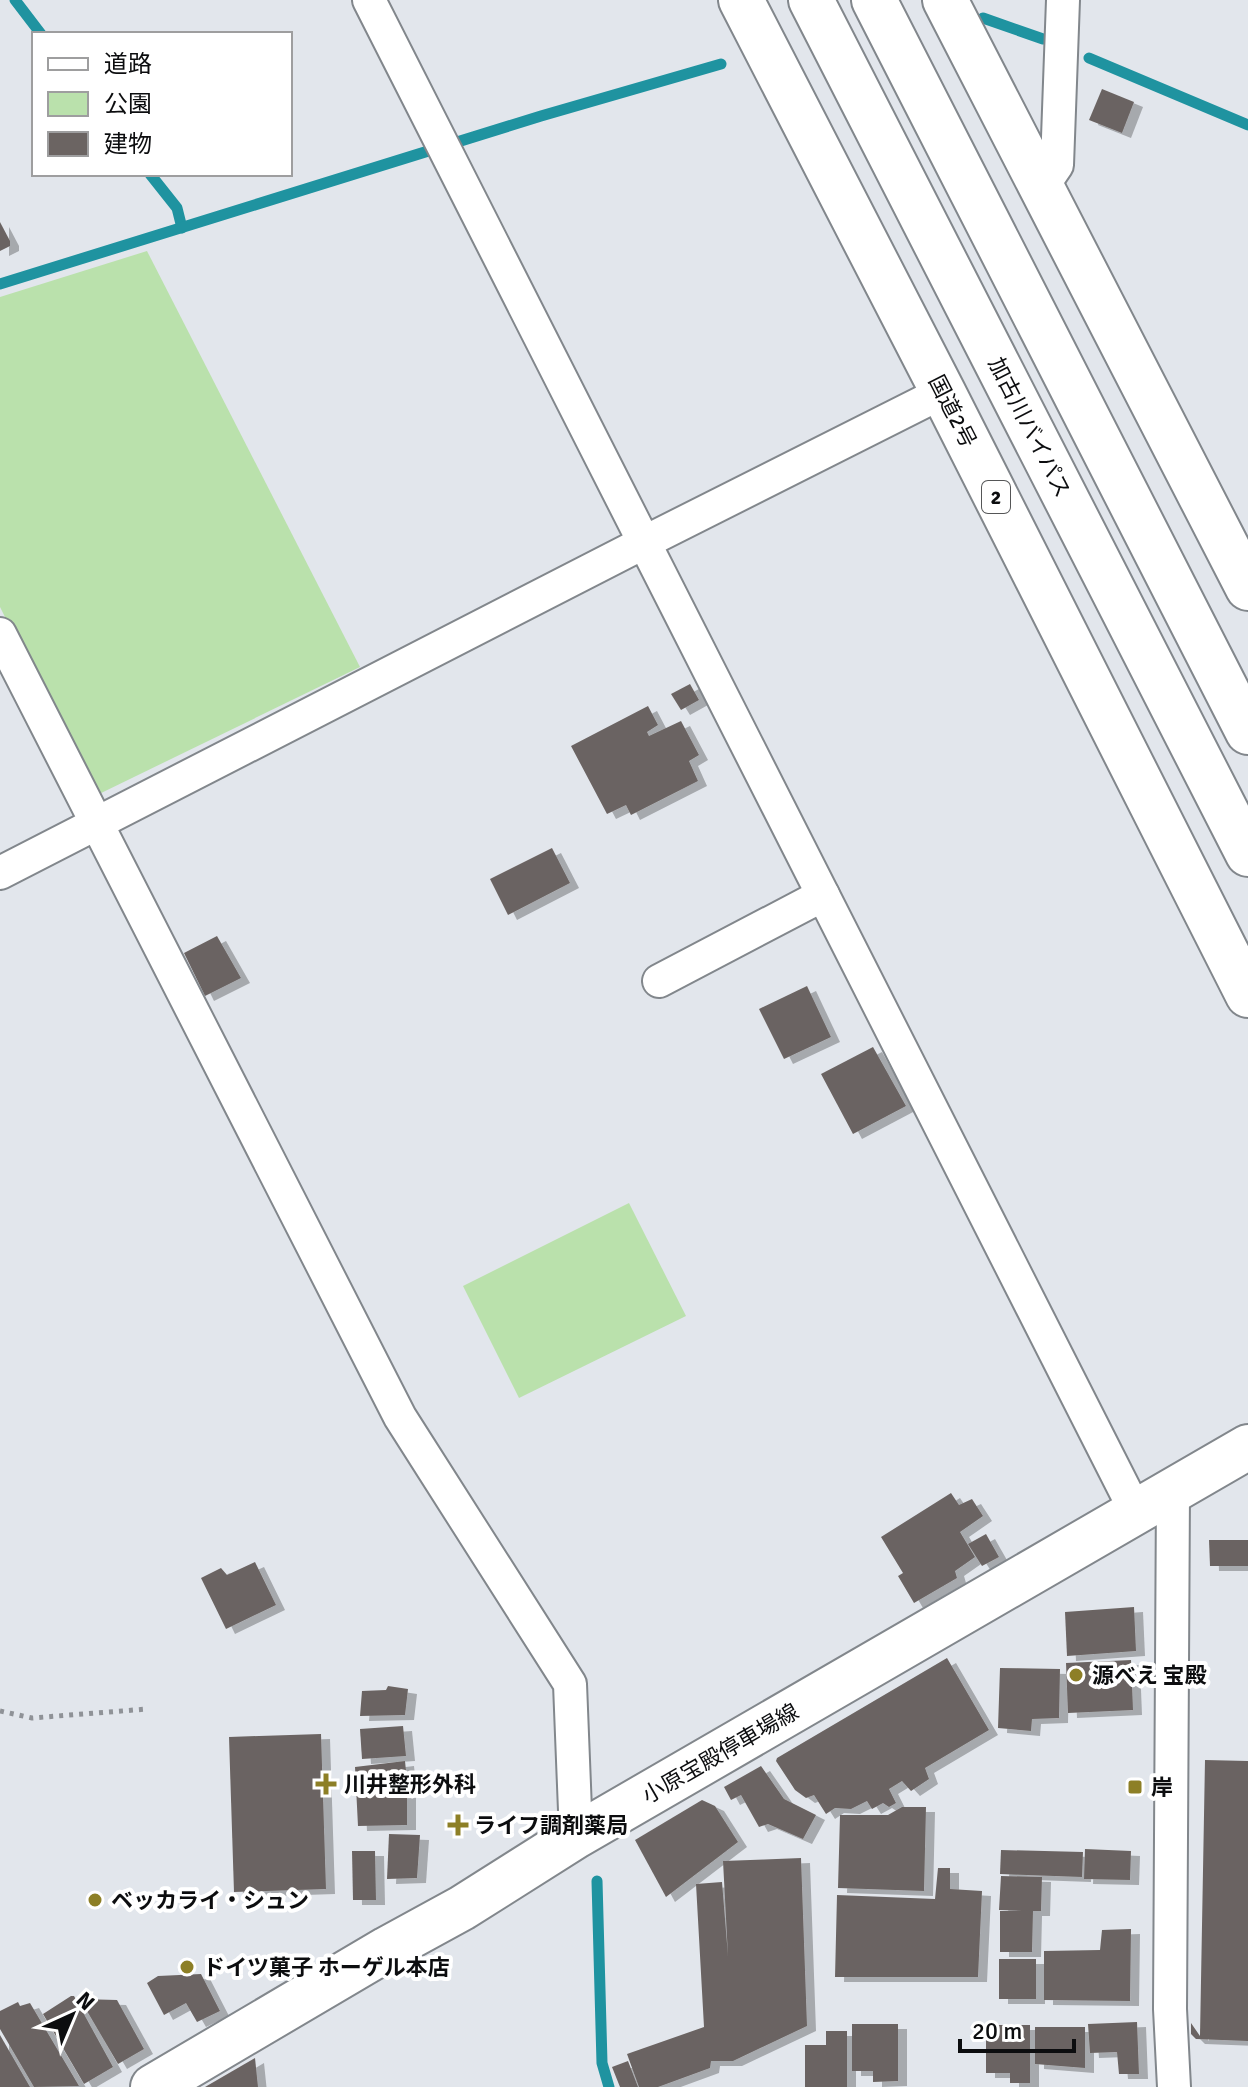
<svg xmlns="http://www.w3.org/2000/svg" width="1248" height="2087" font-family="Signika,'Noto Sans JP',sans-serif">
	<defs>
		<filter id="shadow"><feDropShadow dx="9" dy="5" stdDeviation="0" flood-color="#0004"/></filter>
	</defs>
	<rect width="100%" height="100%" fill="#e2e6ec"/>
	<g fill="#bae1ac">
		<path d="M147,251L360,667L95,796L0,607V297Z"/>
		<path d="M629,1203L686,1316L519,1398L463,1286Z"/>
	</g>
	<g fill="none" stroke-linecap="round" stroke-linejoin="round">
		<g stroke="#1f93a0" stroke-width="11">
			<path d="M15,0L41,34"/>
			<path d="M983,18L1043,39"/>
			<path d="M1089,58L1248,125"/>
			<path d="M150,174L177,208L182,228"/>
			<path d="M0,284L541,116L721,64"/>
			<path d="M597,1881L602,2063L609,2087"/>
		</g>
	</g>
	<g fill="#6b6462" filter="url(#shadow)">
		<path d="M1102,89L1134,102L1122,133L1089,120Z"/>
		<path d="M0,222L10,241V246L0,251Z"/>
		<path d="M690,684L699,700L681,710L671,694Z"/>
		<path d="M648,706L658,725L647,732L649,736L681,721L699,755L689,761L698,781L631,815L626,805L607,814L571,746Z"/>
		<path d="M552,848L570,883L508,915L490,879Z"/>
		<path d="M217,936L241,978L205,996L184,953Z"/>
		<path d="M807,986L831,1037L784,1059L759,1009Z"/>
		<path d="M873,1047L906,1106L853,1134L821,1074Z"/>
		<path d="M951,1493L959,1505L972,1499L983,1516L960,1532L975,1557L955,1571L957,1578L914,1603L898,1576L903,1573L881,1537Z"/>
		<path d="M986,1534L999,1557L982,1566L968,1544Z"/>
		<path d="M1209,1540H1248V1566H1210Z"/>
		<path d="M255,1562L276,1605L226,1629L201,1578L221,1568L227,1575Z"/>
		<path d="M1134,1607L1136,1651L1067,1656L1065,1612Z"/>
		<path d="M947,1658L989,1730L925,1768L929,1779L911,1791L902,1781L889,1789L896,1803L889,1807L883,1803L872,1809L867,1801L851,1809L835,1808L826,1814L814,1795L806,1798L795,1790L776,1761L777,1758Z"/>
		<path d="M1131,1660L1133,1710L1068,1713L1066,1663Z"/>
		<path d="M1000,1668L1060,1669L1059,1718L1032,1719L1031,1731L998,1728Z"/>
		<path d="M388,1686L408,1689L405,1715L360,1716L362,1691L386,1690Z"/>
		<path d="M403,1726L406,1756L362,1759L360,1729Z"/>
		<path d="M321,1734L326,1889L234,1892L229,1737Z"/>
		<path d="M1205,1760L1248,1761V2041L1196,2039L1191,2034V2023L1200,2036Z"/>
		<path d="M405,1761L408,1790L365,1794L407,1793V1825L358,1826L355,1767Z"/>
		<path d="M761,1766L784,1799L816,1815L803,1839L768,1824L759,1827L741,1795L731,1800L724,1787Z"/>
		<path d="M702,1800L715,1806L738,1842L666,1897L635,1840Z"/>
		<path d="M902,1807H926L924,1891L838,1888L840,1815H888Z"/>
		<path d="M389,1834L420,1835L417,1878L387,1879Z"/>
		<path d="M1085,1849L1131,1851L1130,1880L1084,1879Z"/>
		<path d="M1001,1850L1083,1852L1082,1877L1000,1874Z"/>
		<path d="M352,1851H375L376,1900H353Z"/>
		<path d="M801,1858L807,2026L733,2061H711L710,2068L658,2087H639L627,2054L704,2027L696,1884L722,1882L728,1956L723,1861Z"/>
		<path d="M938,1868H950V1889L982,1891L978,1977H835L837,1895L935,1899Z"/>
		<path d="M1001,1876L1042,1877L1041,1911H1033L1032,1952H1000V1911H1022L999,1910Z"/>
		<path d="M1131,1929L1130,2001L1044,2000V1951L1100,1950L1102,1930Z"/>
		<rect x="999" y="1959" width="37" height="40"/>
		<path d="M201,1974L220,2011L197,2022L186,2003L164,2015L147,1983L158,1976Z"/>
		<path d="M71,1996H74L113,2067L84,2084L43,2014Z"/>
		<path d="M80,1999L117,2000L144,2049L118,2064Z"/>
		<path d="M18,2002L20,2006L30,2003L79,2086L34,2087L0,2029V2011Z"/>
		<path d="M1137,2022L1139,2074H1119L1117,2052L1090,2053L1088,2024Z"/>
		<path d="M852,2024H898V2081L873,2082V2071H852Z"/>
		<path d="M986,2025H1030V2083H1010V2073H986Z"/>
		<path d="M1035,2027H1085V2068L1035,2064Z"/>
		<path d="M826,2031H847V2087H805V2045H826Z"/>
		<path d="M0,2035L30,2087H0Z"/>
		<path d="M255,2058L258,2087H205Z"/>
		<path d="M628,2061L638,2087H620L612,2067Z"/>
	</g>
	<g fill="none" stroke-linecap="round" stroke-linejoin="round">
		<g stroke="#82878c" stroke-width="36">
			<g id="minor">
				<path d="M369,0L1137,1514"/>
				<path d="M1042,187L1057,165L1063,0"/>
				<path d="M0,634L400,1417L570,1684L576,1836"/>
				<path d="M0,873L645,542L943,392"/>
				<path d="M659,981L823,895"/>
				<path d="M1173,1492L1170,2009L1174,2087"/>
			</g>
		</g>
		<g stroke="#82878c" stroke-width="48">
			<path id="secondary" d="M153,2087L387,1949L462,1908L576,1836L1248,1447"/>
		</g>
		<g stroke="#82878c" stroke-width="48">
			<g id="trunk">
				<path d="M741,0L943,392L1248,995"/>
				<path d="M945,0L1248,588"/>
			</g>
		</g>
		<g stroke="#82878c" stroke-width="48">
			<g id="motorway">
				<path d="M811,0L1248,854"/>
				<path d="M874,0L1248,732"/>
			</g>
		</g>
		<path stroke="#8f9297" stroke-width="5" stroke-dasharray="4 6" stroke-linecap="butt" d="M0,1711L32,1718L147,1709"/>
		<use href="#minor" stroke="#fff" stroke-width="32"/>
		<use href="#secondary" stroke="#fff" stroke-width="44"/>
		<use href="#trunk" stroke="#fff" stroke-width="44"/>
		<use href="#motorway" stroke="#fff" stroke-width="44"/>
	</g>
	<g fill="#8d7f26" stroke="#fff" stroke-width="3">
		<circle cx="1076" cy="1675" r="8"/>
		<path d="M322 1772h8v8h8v8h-8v8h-8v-8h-8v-8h8z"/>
		<rect x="1127" y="1779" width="16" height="16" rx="4"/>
		<path d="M454 1813h8v8h8v8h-8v8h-8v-8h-8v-8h8z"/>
		<circle cx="95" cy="1900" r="8"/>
		<circle cx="187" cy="1967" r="8"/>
	</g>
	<g text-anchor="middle" stroke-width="8" stroke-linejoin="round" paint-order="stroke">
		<rect fill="#fff" stroke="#555657" stroke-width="2" x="982" y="481" width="28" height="32" rx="6"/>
		<g font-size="20" font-weight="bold" fill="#0c0d0f">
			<text x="996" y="504">2</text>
		</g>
		<g font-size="22" fill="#0c0d0f" stroke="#fff">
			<text transform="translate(953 411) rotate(63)" y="8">国道2号</text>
			<text transform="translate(1030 427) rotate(63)" y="8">加古川バイパス</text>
			<text transform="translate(720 1753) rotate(-30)" y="8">小原宝殿停車場線</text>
		</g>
		<g font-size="22" font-weight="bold" fill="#0c0d0f" stroke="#fff" text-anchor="start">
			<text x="1092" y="1683">源べえ 宝殿</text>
			<text x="344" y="1792">川井整形外科</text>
			<text x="1151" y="1795">岸</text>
			<text x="474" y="1833">ライフ調剤薬局</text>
			<text x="111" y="1908">ベッカライ・シュン</text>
			<text x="203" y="1975">ドイツ菓子 ホーゲル本店</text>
		</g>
	</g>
	<rect x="32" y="32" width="260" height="144" fill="#ffffff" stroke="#9e9e9f" stroke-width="2"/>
	<rect x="48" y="58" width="40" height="12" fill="#ffffff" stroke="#9e9e9f" stroke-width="2"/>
	<text x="104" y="72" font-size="24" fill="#0c0d0f">道路</text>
	<rect x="48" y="92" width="40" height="24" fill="#bae1ac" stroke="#9e9e9f" stroke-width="2"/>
	<text x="104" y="112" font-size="24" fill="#0c0d0f">公園</text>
	<rect x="48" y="132" width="40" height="24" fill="#6b6462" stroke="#9e9e9f" stroke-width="2"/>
	<text x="104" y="152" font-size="24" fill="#0c0d0f">建物</text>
	<g transform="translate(72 2015) rotate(44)" stroke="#ffffff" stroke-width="6" paint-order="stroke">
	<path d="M0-6L14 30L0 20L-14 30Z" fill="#0c0d0f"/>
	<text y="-12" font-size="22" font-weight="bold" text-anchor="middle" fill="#0c0d0f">N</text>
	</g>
	<path d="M960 2039v12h114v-12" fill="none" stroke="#0c0d0f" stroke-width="4"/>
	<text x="972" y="2039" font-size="24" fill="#0c0d0f" stroke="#ffffff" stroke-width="6" paint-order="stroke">20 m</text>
</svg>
